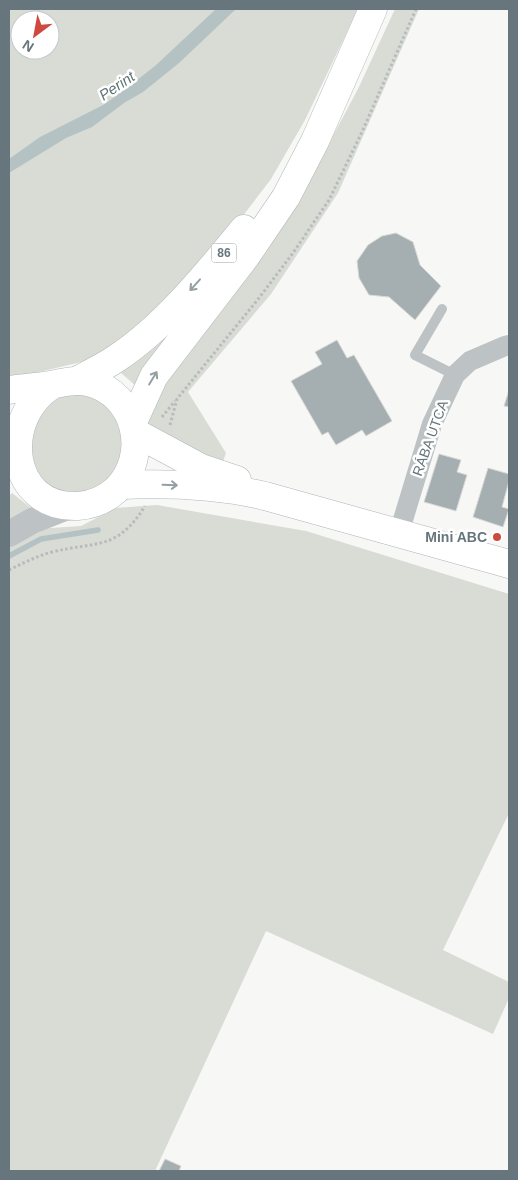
<svg xmlns="http://www.w3.org/2000/svg" width="518" height="1180" font-family="Arial,sans-serif">
	<rect width="100%" height="100%" fill="#f7f7f5"/>
	<g fill="#d8dcd5" fill-rule="evenodd">
		<path d="M9,9H358L305,120L271,179L203,268L111,355L9,379ZM20,20H50V50H20Z"/>
		<path d="M395,9H419L338,193L271,294L188,392L226,453L219,473L147,430L149,397L319,162L358,89Z"/>
		<path d="M187,306L136,386L120,372Z"/>
		<path d="M79,390L116,409L127,452L102,488L68,495L37,479L23,432L39,403Z"/>
		<path d="M12,493L31,508L9,524V496Z"/>
		<path d="M157,505L306,531L509,594V813L443,950L509,982V998L493,1034L266,931L155,1171H9V545L36,529L81,526L116,508Z"/>
	</g>
	<path fill="#b5c2c4" d="M216,9H236L179,63L143,92L124,103L92,127L66,138L9,173V159L40,137L105,104L128,87L155,66Z"/>
	<g fill="none" stroke-linecap="round" stroke-linejoin="round">
		<path stroke="#b5c2c4" stroke-width="5.5" d="M9,556L41,539L98,530"/>
	</g>
	<g fill="#a5aeb1" stroke="#d9d9d7">
		<path d="M396,233L413,242L420,265L441,286L415,320L389,297L369,295L359,278L357,261L368,245L382,236Z"/>
		<path d="M337,340L347,358L354,355L392,421L366,436L362,430L336,445L328,432L322,435L291,381L322,364L315,352Z"/>
		<path d="M509,390V407L504,406Z"/>
		<path d="M439,454L461,460L457,472L467,475L456,511L424,502Z"/>
		<path d="M488,468L509,474V481L502,507L509,509L503,527L473,517Z"/>
		<path d="M165,1159L181,1166L179,1171H159Z"/>
	</g>
	<g fill="none" stroke-linecap="round" stroke-linejoin="round">
		<g stroke="#afb6b9" stroke-width="29">
			<g id="secondary">
				<path d="M136,433L201,468L237,480"/>
				<path d="M121,485C169,483 218,485 265,496L509,564"/>
			</g>
		</g>
		<g stroke="#b1b6b8" stroke-width="29">
			<g id="primary">
				<path d="M76,381C89,374 104,367 117,358C165,326 207,274 244,229"/>
				<path d="M9,390C23,388 37,387 50,385C63,383 74,379 88,382C137,393 151,456 116,490C106,499 92,505 78,506C7,509 0,417 52,385"/>
				<path d="M133,422L154,376L246,256L286,197L315,141L373,9"/>
			</g>
		</g>
		<g stroke="#b7bbbc" stroke-width="3" stroke-dasharray="2.5 2.5" stroke-linecap="butt">
			<path d="M162,417L175,401"/>
			<path d="M170,425L177,399L259,298L293,253L329,200L362,132L416,9"/>
			<path d="M9,570C23,563 37,556 52,552C97,541 117,551 145,506"/>
		</g>
		<path stroke="#bdc2c4" stroke-width="10" d="M442,309L415,355L455,375"/>
		<path stroke="#bdc2c4" stroke-width="20" d="M399,533L432,424L455,375L470,361L505,346L509,345"/>
		<path stroke="#bdc2c4" stroke-width="26" d="M9,534L32,521L70,506"/>
		<use href="#secondary" stroke="#fff" stroke-width="28"/>
		<use href="#primary" stroke="#fff" stroke-width="28"/>
	</g>
	<defs><path id="oneway-shaft" d="M-6 0H5M1.5-3L5.5 0L1.5 3" fill="none" stroke-width="1.6" stroke-linecap="round" stroke-linejoin="round" transform="scale(1.25)"/></defs>
	<g stroke="#949fa3">
		<use href="#oneway-shaft" transform="translate(195 285) rotate(132)"/>
		<use href="#oneway-shaft" transform="translate(153 378) rotate(-59)"/>
		<use href="#oneway-shaft" transform="translate(170 485) rotate(2)"/>
	</g>
	<circle fill="#cf4a3e" stroke="#fff" stroke-width="2" cx="497" cy="537" r="5"/>
	<g text-anchor="middle" stroke-width="5" stroke-linejoin="round" paint-order="stroke">
		<rect fill="#fff" stroke="#949fa3" stroke-width="1" x="211.5" y="243.5" width="25" height="19" rx="4"/>
		<g font-size="12" font-weight="bold" fill="#66767c">
			<text x="224" y="257">86</text>
		</g>
		<g font-size="14" fill="#66767c" stroke="#fff">
			<text transform="translate(430 438) rotate(-70)" y="5">RÁBA UTCA</text>
		</g>
		<g font-size="14" font-weight="bold" fill="#66767c" stroke="#fff" text-anchor="end">
			<text x="487" y="542">Mini ABC</text>
		</g>
		<g font-size="15" font-style="italic" fill="#607577" stroke="#fff">
			<text transform="translate(117 86) rotate(-34)" y="5">Perint</text>
		</g>
	</g>
	<rect width="518" height="1180" fill="none" stroke="#66767c" stroke-width="20"/>
	<g transform="translate(35 35) rotate(212)"><circle r="24" fill="#ffffff" stroke="#c2c8cb"/>
	<path d="M0-4L9 19L0 12L-9 19Z" fill="#cf4a3e"/>
	<text y="-8" font-size="14" font-weight="bold" text-anchor="middle" fill="#66767c">N</text>
	</g>
</svg>
